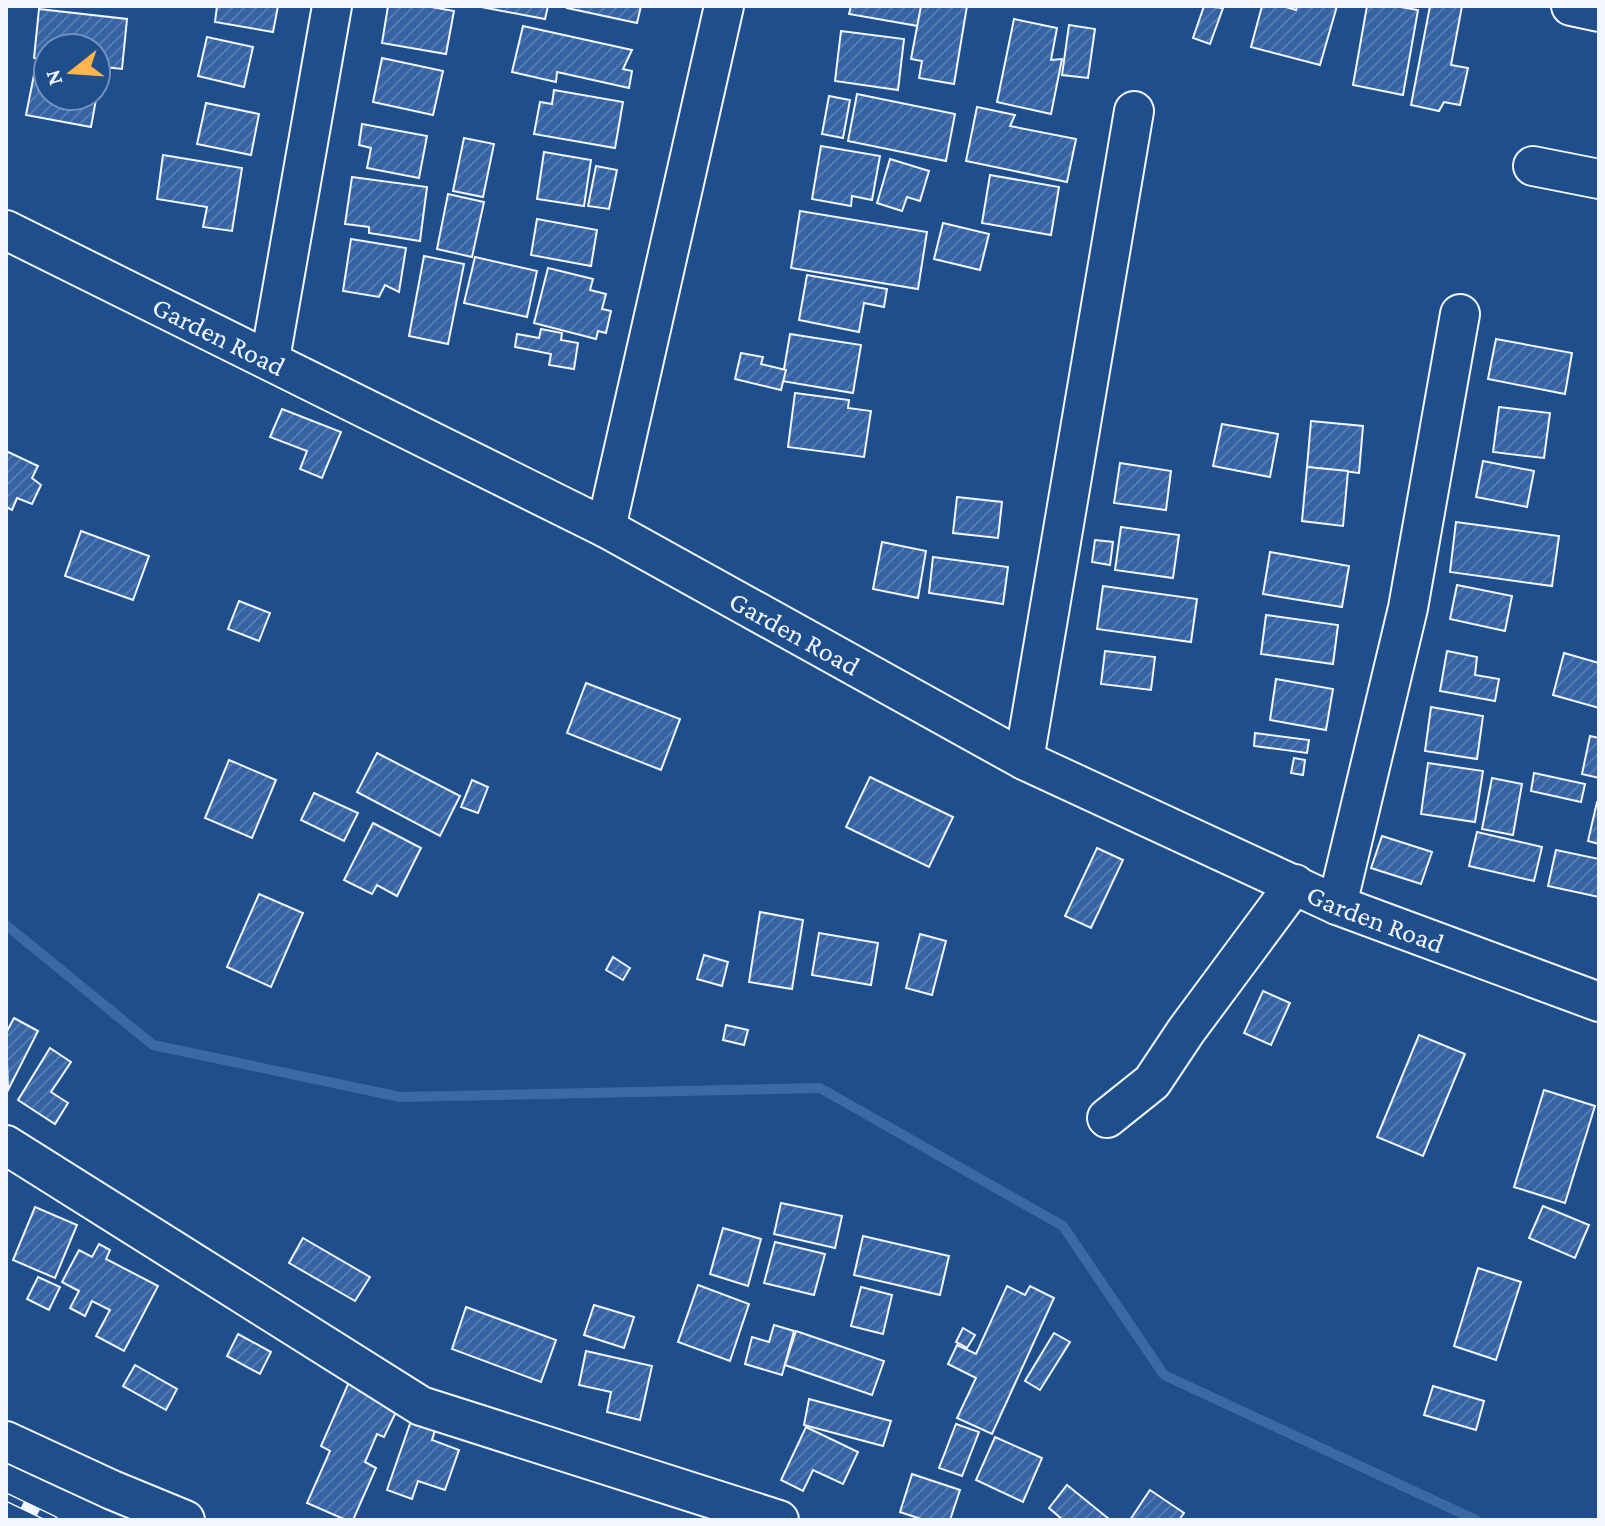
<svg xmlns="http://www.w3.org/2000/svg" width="1605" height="1526" font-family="'Crimson Pro',serif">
	<defs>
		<pattern id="building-hatch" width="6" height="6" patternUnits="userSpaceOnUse" patternTransform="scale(2)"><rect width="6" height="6" fill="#3563a3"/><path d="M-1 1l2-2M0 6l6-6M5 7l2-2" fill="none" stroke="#537ab1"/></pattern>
	</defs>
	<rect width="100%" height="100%" fill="#1f4e8c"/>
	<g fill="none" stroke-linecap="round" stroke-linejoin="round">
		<path stroke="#3b69a3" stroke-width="10" d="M6,925L153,1045L400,1097L820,1088L1063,1226L1164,1375L1476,1520"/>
	</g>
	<g fill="url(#building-hatch)" stroke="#f2f6ff" stroke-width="2">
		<path d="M217,6H278L273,32L215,22Z"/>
		<path d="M388,6H426L454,11L446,54L382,43Z"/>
		<path d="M476,6H548L545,19Z"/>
		<path d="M568,6H641L637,23L567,8Z"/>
		<path d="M851,6H922L918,26L849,14Z"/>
		<path d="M921,6H967L954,84L919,78L922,61L911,59Z"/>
		<path d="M1204,6L1223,8L1210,44L1193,38Z"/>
		<path d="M1262,6H1283L1296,10L1297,6H1337L1320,65L1251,47Z"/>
		<path d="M1367,6H1395L1418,10L1403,95L1353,85Z"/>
		<path d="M1430,6H1462L1451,65L1468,68L1460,105L1444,102L1439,111L1411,105Z"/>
		<path d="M39,9L127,19L122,69L96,66V48H48V60L34,58Z"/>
		<path d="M1014,19L1057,28L1051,60L1062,59L1051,114L997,102Z"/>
		<path d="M1069,25L1095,29L1088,78L1062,75Z"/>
		<path d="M523,26L632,50L623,69L632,71L629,88L557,72L556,82L512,72Z"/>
		<path d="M841,31L904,39L898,90L835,81Z"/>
		<path d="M207,37L253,47L244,87L198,76Z"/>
		<path d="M382,58L443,71L433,115L373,102Z"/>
		<path d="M36,65L48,67V96H96V76L100,77L91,127L26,115Z"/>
		<path d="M554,90L623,102L615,148L534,134L540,102L552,104Z"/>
		<path d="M857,94L955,114L946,161L848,141Z"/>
		<path d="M829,96L850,100L843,138L822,134Z"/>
		<path d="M206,103L259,114L251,155L197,144Z"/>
		<path d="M977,107L1015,115L1010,126L1076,139L1067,182L966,161Z"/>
		<path d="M362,124L427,136L419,178L367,168L371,148L359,145Z"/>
		<path d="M464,138L494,144L483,197L453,191Z"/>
		<path d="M821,146L880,156L872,200L852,196L851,206L812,199Z"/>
		<path d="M544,152L591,160L584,206L537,199Z"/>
		<path d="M163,155L242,168L232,231L203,227L207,207L157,199Z"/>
		<path d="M890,159L929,171L920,201L907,197L902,211L877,203Z"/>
		<path d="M596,166L617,170L609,209L588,206Z"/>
		<path d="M990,175L1059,187L1051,235L982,223Z"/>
		<path d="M352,177L427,187L420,241L369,233V227L345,224Z"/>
		<path d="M448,194L484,202L472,257L437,249Z"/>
		<path d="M800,211L927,232L918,289L791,268Z"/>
		<path d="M537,219L597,230L591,266L531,255Z"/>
		<path d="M943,223L989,234L980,270L934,259Z"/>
		<path d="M351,239L406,248L399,292L385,285L379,297L343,291Z"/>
		<path d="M424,256L464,264L448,344L409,336Z"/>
		<path d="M475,257L537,271L527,317L464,303Z"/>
		<path d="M548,268L593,279L590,290L606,294L602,309L611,311L606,333L598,331L596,339L534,323Z"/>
		<path d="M807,275L887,289L884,307L864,303L859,332L799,320Z"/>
		<path d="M541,329L562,333L561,340L578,343L574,369L549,365L551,354L515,347L517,334L539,338Z"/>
		<path d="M790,334L861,345L853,393L782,381Z"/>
		<path d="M1496,339L1572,353L1565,394L1488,379Z"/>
		<path d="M741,353L763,357L761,364L786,370L781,390L735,379Z"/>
		<path d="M795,393L849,400L848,408L871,411L864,457L788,447Z"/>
		<path d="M1499,407L1550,413L1544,458L1493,452Z"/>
		<path d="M282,409L341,432L322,478L300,469L307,451L270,437Z"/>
		<path d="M1311,421L1363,426L1359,473L1307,467Z"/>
		<path d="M1222,424L1278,434L1270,477L1213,466Z"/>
		<path d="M6,451L38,466L32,478L41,485L32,504L17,498L12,510L6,507Z"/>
		<path d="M1483,461L1534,471L1527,507L1476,497Z"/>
		<path d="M1120,463L1171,471L1166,510L1114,503Z"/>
		<path d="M1307,467L1348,471L1343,526L1302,521Z"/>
		<path d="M957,497L1002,502L998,538L953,533Z"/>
		<path d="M1456,522L1559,536L1552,586L1450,572Z"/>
		<path d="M1121,527L1179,535L1173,578L1115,570Z"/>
		<path d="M81,531L149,556L133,600L65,576Z"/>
		<path d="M1095,540L1113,542L1110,565L1092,562Z"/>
		<path d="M882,542L926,551L918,598L873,589Z"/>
		<path d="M1270,552L1349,566L1342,607L1263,594Z"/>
		<path d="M933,557L1008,567L1003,604L929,593Z"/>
		<path d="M1457,585L1512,596L1505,631L1450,619Z"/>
		<path d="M1103,586L1197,599L1191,642L1097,629Z"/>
		<path d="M239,601L270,613L259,641L228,629Z"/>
		<path d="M1266,615L1338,625L1333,664L1261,654Z"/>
		<path d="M1105,651L1155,657L1151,690L1101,684Z"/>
		<path d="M1447,651L1477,657L1475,675L1499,679L1495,701L1440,691Z"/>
		<path d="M1564,653L1599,663V708L1553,695Z"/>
		<path d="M1276,679L1333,689L1326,730L1270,720Z"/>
		<path d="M586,683L680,719L661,770L567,733Z"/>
		<path d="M1431,707L1483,716L1477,759L1425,751Z"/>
		<path d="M1255,733L1309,740L1307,753L1254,746Z"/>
		<path d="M1590,736L1599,738V778L1582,774Z"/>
		<path d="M377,753L460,796L440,836L357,792Z"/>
		<path d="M1294,758L1305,760L1303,775L1291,773Z"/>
		<path d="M229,760L276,780L252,838L205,818Z"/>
		<path d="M1428,763L1483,771L1475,822L1421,814Z"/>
		<path d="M1534,773L1585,784L1581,802L1531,791Z"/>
		<path d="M870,777L953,817L929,867L846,827Z"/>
		<path d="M1492,778L1522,784L1513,835L1482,829Z"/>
		<path d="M472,780L488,787L478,813L461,807Z"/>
		<path d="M314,793L358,813L344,841L301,820Z"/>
		<path d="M1597,802H1599V844L1588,841Z"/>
		<path d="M373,823L421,848L397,896L377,885L372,894L344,880Z"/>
		<path d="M1477,832L1542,847L1534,881L1469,866Z"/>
		<path d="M1382,836L1432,852L1421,884L1371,868Z"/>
		<path d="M1097,848L1123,860L1091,928L1065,916Z"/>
		<path d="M1556,850L1599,859V897L1548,886Z"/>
		<path d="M259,894L303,913L271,987L227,967Z"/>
		<path d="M760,912L803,920L792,989L749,982Z"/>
		<path d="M819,933L878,943L871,985L812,975Z"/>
		<path d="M920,934L946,941L932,995L906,988Z"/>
		<path d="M704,955L728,962L722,986L697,979Z"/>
		<path d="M613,957L630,968L623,980L606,970Z"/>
		<path d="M1263,991L1290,1003L1271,1045L1244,1033Z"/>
		<path d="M14,1018L38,1031L8,1090L6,1033Z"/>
		<path d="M726,1025L748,1030L744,1045L723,1040Z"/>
		<path d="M1419,1035L1465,1054L1423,1156L1377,1137Z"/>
		<path d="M50,1048L71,1062L51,1092L68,1103L55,1124L18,1100Z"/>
		<path d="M1544,1090L1595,1106L1565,1203L1514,1187Z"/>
		<path d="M781,1203L842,1216L835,1248L774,1234Z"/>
		<path d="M1543,1206L1589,1225L1575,1258L1529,1238Z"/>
		<path d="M35,1207L77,1225L55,1278L13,1260Z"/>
		<path d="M723,1228L761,1239L748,1286L710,1274Z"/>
		<path d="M863,1236L949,1256L940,1295L854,1275Z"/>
		<path d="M303,1238L370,1277L355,1301L289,1263Z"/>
		<path d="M775,1242L825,1254L814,1295L764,1283Z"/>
		<path d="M99,1244L110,1250L106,1259L158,1286L124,1351L96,1336L110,1310L92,1301L85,1316L70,1308L79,1291L62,1282L79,1250L92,1257Z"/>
		<path d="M1478,1268L1521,1282L1496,1360L1454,1346Z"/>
		<path d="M38,1277L60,1287L49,1310L27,1299Z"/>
		<path d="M698,1285L749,1304L730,1361L678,1342Z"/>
		<path d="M1007,1286L1025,1295L1030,1286L1054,1298L992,1434L957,1418L976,1378L948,1364L957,1345L976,1354Z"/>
		<path d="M861,1287L892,1295L883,1334L851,1326Z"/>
		<path d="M594,1305L634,1317L624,1348L584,1335Z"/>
		<path d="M466,1307L556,1340L541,1382L452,1349Z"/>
		<path d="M774,1325L794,1331L782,1375L745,1364L752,1337L769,1342Z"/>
		<path d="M963,1328L975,1335L967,1348L956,1342Z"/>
		<path d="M796,1331L884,1361L872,1395L785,1365Z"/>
		<path d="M1054,1333L1070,1342L1040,1390L1025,1381Z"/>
		<path d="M238,1334L271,1352L260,1374L227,1356Z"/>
		<path d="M586,1351L652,1366L640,1420L607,1412L611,1392L579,1385Z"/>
		<path d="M135,1365L177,1389L166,1410L123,1386Z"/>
		<path d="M349,1382L387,1400L385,1406L396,1412L384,1437L377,1434L365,1462L376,1468L353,1520H346L307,1503L330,1451L321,1446Z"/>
		<path d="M1433,1386L1484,1401L1476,1430L1424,1415Z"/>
		<path d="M809,1399L891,1421L883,1446L804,1425Z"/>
		<path d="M412,1418L436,1427L432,1440L459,1450L445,1490L418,1481L412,1499L387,1490Z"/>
		<path d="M956,1424L979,1432L962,1476L939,1468Z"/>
		<path d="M806,1427L858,1452L843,1484L813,1470L803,1491L781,1480Z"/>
		<path d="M995,1437L1042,1458L1023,1502L976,1480Z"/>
		<path d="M912,1474L960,1490L950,1520H924L900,1512Z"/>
		<path d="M1067,1485L1109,1519L1108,1520H1063L1049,1508Z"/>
		<path d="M1150,1490L1184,1513L1179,1520H1130Z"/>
	</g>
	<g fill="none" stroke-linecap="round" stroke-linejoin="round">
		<g stroke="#f2f6ff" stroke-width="42">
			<g id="minor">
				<path d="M1571,6L1599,12"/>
				<path d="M1533,166L1599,179"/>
				<path id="s1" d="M6,230L606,528L1024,760L1337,905L1599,1002"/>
				<path d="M270,359L332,6"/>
				<path d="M606,528L724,6"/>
				<path d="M1024,760L1134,111"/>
				<path d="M1337,905L1408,608L1460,314"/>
				<path d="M1107,1118L1152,1082L1186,1031L1295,884"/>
				<path d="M6,1145L421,1406L779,1520"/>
				<path d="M6,1441L112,1490L185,1520"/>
			</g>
		</g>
		<use href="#minor" stroke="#1f4e8c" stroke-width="38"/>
		<g stroke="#f2f6ff" stroke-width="9">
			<path id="rail" d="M6,1497L54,1520"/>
		</g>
		<use href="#rail" stroke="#1f4e8c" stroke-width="6" stroke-dasharray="18" stroke-linecap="butt"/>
	</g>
	<g text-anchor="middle" stroke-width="6" stroke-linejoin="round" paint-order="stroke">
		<g font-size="28" fill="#f2f6ff" stroke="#1f4e8c">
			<text dy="10" stroke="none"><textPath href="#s1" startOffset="238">Garden Road</textPath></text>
			<text dy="10" stroke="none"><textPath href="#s1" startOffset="886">Garden Road</textPath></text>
			<text dy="10" stroke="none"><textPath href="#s1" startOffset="1534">Garden Road</textPath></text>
		</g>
	</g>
	<rect width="1605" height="1526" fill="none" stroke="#f2f6ff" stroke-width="16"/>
	<g transform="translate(72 72) rotate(253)"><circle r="38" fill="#1f4e8c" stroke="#7391ba" stroke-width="2"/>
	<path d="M0-6L14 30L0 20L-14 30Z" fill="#ffb74d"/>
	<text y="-12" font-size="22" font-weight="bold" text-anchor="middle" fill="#f2f6ff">N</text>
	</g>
</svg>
